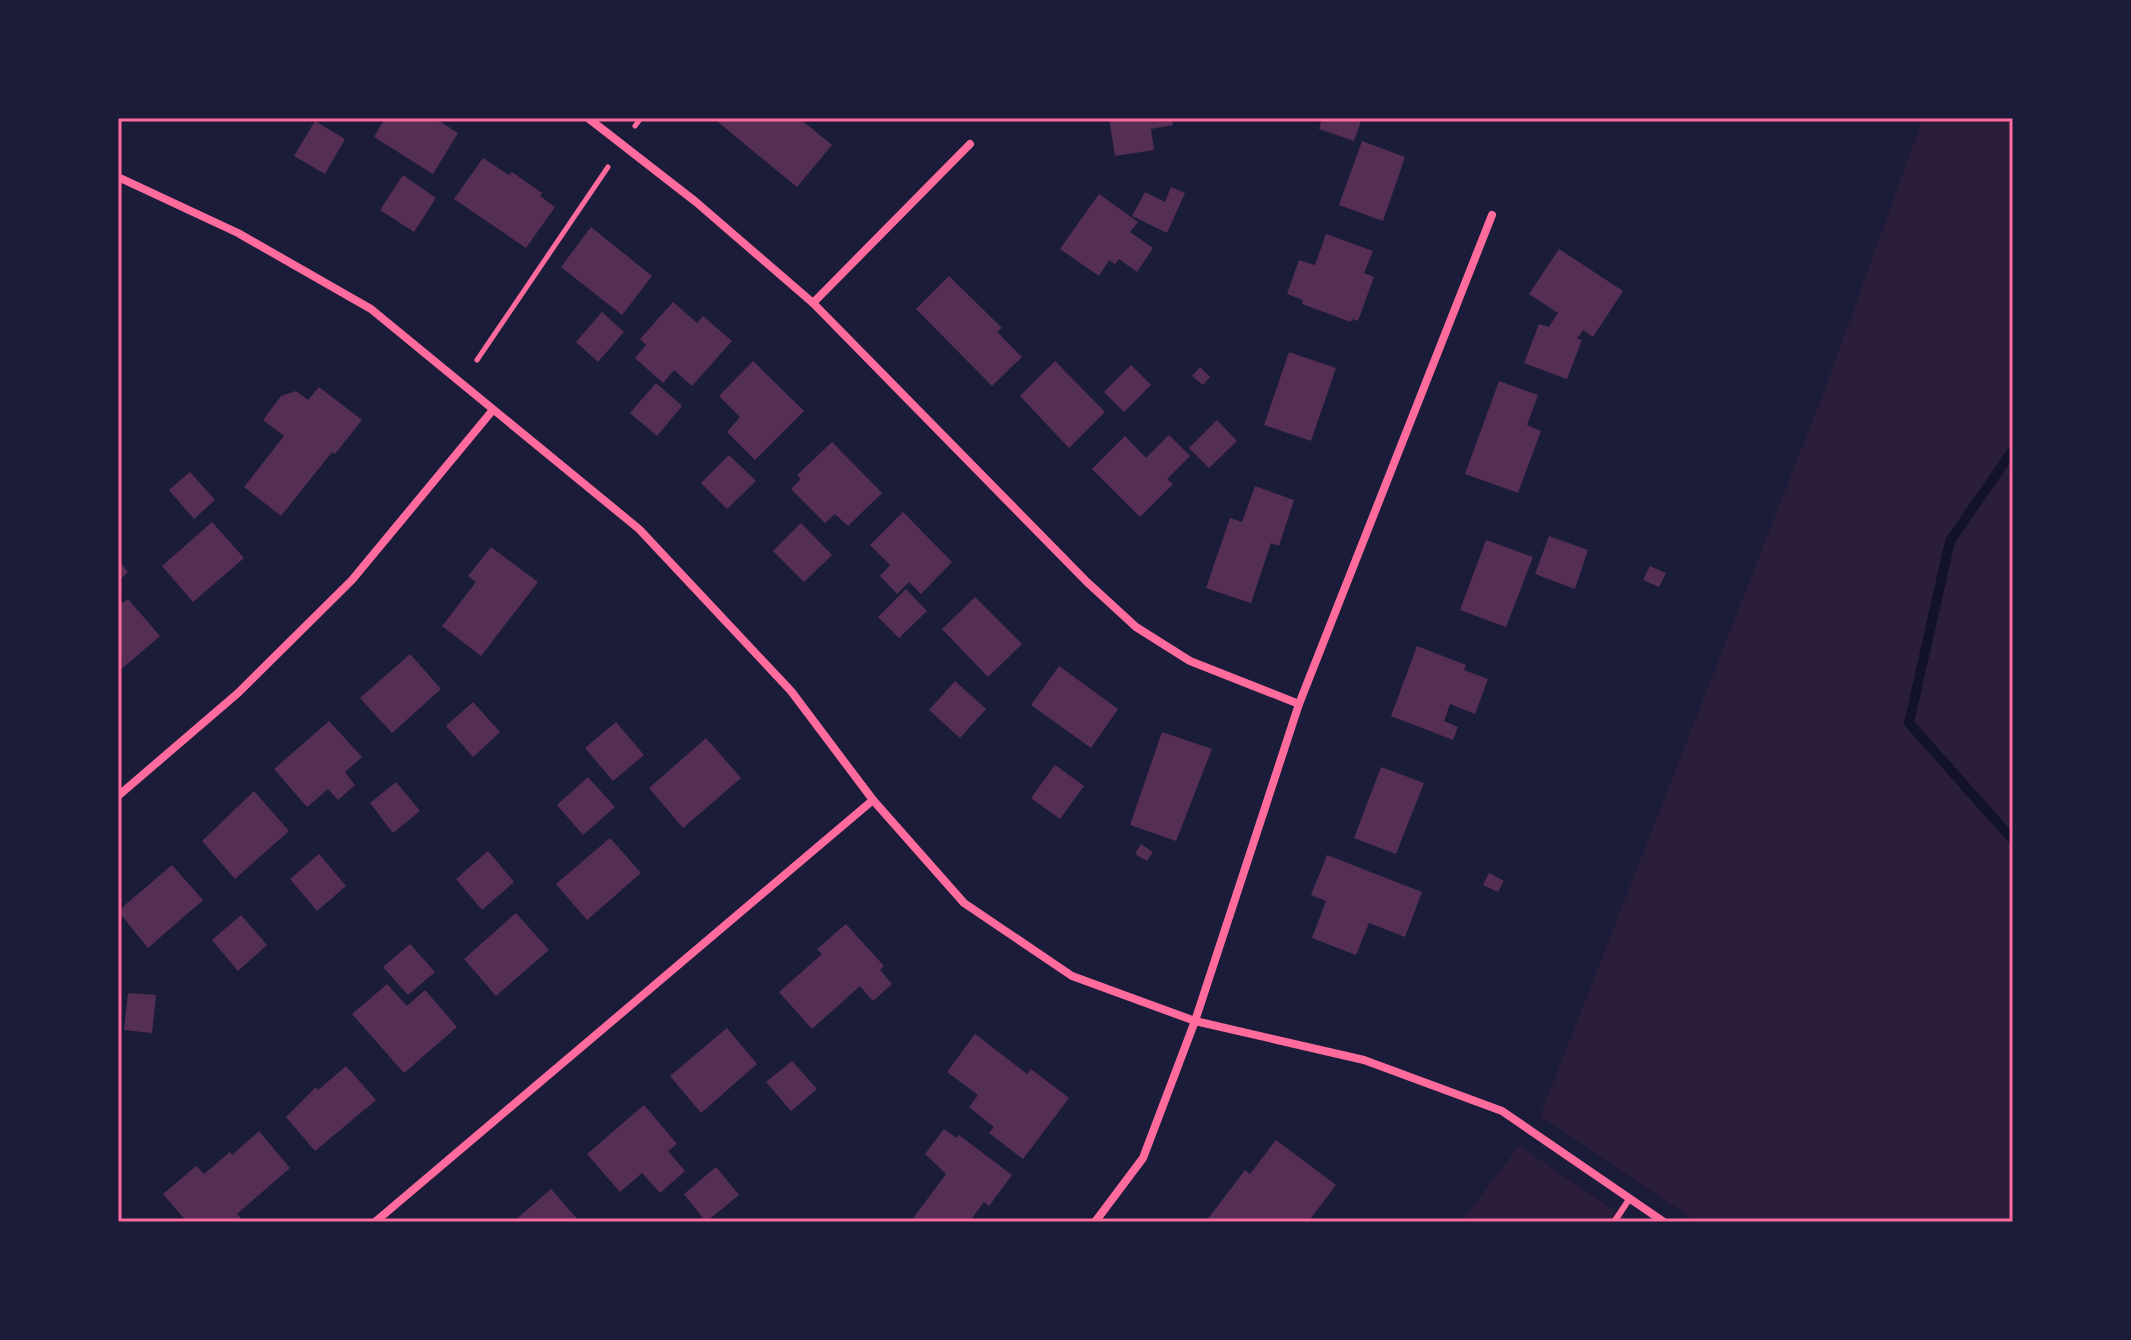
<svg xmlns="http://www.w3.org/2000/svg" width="2131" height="1340" font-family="Helvetica,sans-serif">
	<rect width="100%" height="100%" fill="#1b1b3a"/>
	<g fill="#2a1e3b">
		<path d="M1923,118H2013V1222H1697L1540,1116L1826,386Z"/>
		<path d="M1519,1146L1632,1222H1461Z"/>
	</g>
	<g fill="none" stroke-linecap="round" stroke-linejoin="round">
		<path stroke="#12122b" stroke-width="10" d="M2013,450L1950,541L1909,723L2013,840"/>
	</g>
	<g fill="#542f53">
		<path d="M385,118H434L458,133L433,174L374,137Z"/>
		<path d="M713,118H799L832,145L797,187Z"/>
		<path d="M1109,118H1172L1173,125L1151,129L1154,150L1115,156Z"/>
		<path d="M1322,118H1362L1354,141L1319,129Z"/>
		<path d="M315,121L345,139L325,174L294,156Z"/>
		<path d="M1362,141L1405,157L1383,221L1339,205Z"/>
		<path d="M483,158L509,175L512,172L542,193L540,196L555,207L526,248L454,199Z"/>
		<path d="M403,175L436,198L414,232L380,210Z"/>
		<path d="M1171,187L1185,193L1167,233L1132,216L1145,192L1165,202Z"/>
		<path d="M1099,194L1138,222L1130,232L1153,248L1137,272L1119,259L1115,264L1109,260L1099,276L1060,249Z"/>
		<path d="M591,227L652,276L622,315L561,267Z"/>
		<path d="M1326,234L1373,251L1364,273L1374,277L1358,321L1352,319L1351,322L1302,304L1303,300L1287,294L1299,260L1315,265Z"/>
		<path d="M1559,249L1623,291L1593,337L1583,330L1577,339L1582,340L1567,379L1524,363L1539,324L1549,327L1558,313L1529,294Z"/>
		<path d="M949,276L1002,328L997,332L1022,357L992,386L916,309Z"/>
		<path d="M673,302L697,323L703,316L732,341L692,386L674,370L663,383L635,358L646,345L640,339Z"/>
		<path d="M602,312L624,332L598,362L576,342Z"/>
		<path d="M1289,352L1336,368L1311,441L1264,425Z"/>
		<path d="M753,361L804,411L755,460L727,432L740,417L719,396Z"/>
		<path d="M1055,361L1105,412L1069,448L1020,396Z"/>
		<path d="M1131,365L1151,385L1124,412L1104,392Z"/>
		<path d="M1200,367L1210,377L1203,385L1192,376Z"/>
		<path d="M1499,381L1538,395L1527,425L1541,431L1518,493L1465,474Z"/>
		<path d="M656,383L682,406L657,436L630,413Z"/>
		<path d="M319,387L362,420L335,454L332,452L281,516L244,487L284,436L263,420L281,396L296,391L308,400Z"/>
		<path d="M1217,420L1237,441L1209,468L1189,448Z"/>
		<path d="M1169,435L1190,456L1167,479L1173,484L1140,517L1092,469L1125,436L1146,458Z"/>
		<path d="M832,442L882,493L848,526L835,514L825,523L791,489L801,479L797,475Z"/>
		<path d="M729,455L756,481L727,509L701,483Z"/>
		<path d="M190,472L215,500L194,519L169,490Z"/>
		<path d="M1255,486L1294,500L1279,546L1271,543L1251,603L1206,588L1230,518L1242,522Z"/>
		<path d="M903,512L952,562L921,594L909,582L897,594L880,576L890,565L870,545Z"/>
		<path d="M212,522L244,558L193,602L162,566Z"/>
		<path d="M801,523L832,555L804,582L773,551Z"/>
		<path d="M1549,536L1588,550L1575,589L1535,574Z"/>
		<path d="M1486,540L1533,557L1506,627L1460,610Z"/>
		<path d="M491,547L538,582L481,656L442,626L476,582L468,576Z"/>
		<path d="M118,560L128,572L118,581Z"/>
		<path d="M1650,566L1666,573L1659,587L1643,580Z"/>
		<path d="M906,589L927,611L899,638L878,617Z"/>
		<path d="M118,597L123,603L128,599L160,636L118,672Z"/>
		<path d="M975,597L1022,644L988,677L942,629Z"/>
		<path d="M1417,646L1466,665L1464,670L1488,679L1475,714L1450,704L1444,721L1458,727L1453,740L1391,716Z"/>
		<path d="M410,654L441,689L392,733L360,698Z"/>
		<path d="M1059,666L1118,709L1091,748L1031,705Z"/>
		<path d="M955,681L986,709L960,738L929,710Z"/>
		<path d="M473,702L500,732L473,757L446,726Z"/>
		<path d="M329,721L362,757L345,772L355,785L338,800L328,789L307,807L274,769Z"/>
		<path d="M616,722L644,755L613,781L585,748Z"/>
		<path d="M1162,732L1212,749L1176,841L1130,825Z"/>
		<path d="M706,738L741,778L683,828L649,788Z"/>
		<path d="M1055,765L1084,786L1060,819L1031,798Z"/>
		<path d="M1381,767L1424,783L1396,854L1354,838Z"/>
		<path d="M588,777L615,807L583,835L557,805Z"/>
		<path d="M396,782L420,811L393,833L370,803Z"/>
		<path d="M254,791L289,831L235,879L202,841Z"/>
		<path d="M610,838L641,873L587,920L556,884Z"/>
		<path d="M1141,844L1153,852L1147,861L1135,854Z"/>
		<path d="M488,851L514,882L482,910L456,879Z"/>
		<path d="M319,854L346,886L317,911L290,879Z"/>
		<path d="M1327,855L1422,892L1405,937L1369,923L1356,955L1312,938L1326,901L1311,895Z"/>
		<path d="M172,865L203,900L148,948L118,911Z"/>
		<path d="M1489,873L1504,881L1498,892L1483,885Z"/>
		<path d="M516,913L549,950L496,996L464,959Z"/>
		<path d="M241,915L267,945L238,971L212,940Z"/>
		<path d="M846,924L884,966L880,970L892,984L873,1001L860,986L812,1029L779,992L822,954L817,949Z"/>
		<path d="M410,944L435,972L408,995L383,967Z"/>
		<path d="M387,984L407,1006L425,990L457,1027L404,1073L352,1014Z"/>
		<path d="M128,993L156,995L152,1033L124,1030Z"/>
		<path d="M727,1028L757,1064L701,1113L670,1076Z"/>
		<path d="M975,1034L1027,1074L1031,1069L1069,1098L1023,1159L989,1133L994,1127L969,1107L978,1095L947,1072Z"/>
		<path d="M792,1061L817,1089L791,1111L766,1082Z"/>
		<path d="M346,1066L376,1100L315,1151L286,1117L316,1087L318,1090Z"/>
		<path d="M644,1105L677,1144L668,1151L685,1171L660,1193L642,1173L620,1192L587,1154Z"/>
		<path d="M944,1129L957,1138L959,1135L1012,1175L989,1206L984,1202L969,1222H913L911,1221L946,1174L925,1154Z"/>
		<path d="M259,1131L290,1168L237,1214L244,1222H187L163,1194L196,1166L204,1174L230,1152L232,1155Z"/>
		<path d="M1276,1140L1336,1185L1308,1222L1207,1220L1245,1170L1250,1174Z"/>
		<path d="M716,1167L739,1195L706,1222L684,1194Z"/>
		<path d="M551,1189L580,1222H513Z"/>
	</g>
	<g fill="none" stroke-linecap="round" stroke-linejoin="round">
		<g stroke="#ff6b9d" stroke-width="5">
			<path d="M635,126L641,118"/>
			<path d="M477,360L608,167"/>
		</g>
		<path stroke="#ff6b9d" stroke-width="6" d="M1614,1222L1630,1198"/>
		<g stroke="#ff6b9d" stroke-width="8">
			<path d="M588,118L696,202L813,303L1087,582L1136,627L1190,661L1299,704"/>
			<path d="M118,177L238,233L371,309L639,529L791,691L873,800L964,903L1072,976L1195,1021L1364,1060L1502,1111L1664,1222"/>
			<path d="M813,303L970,144"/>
			<path d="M118,796L238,693L352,580L492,411"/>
			<path d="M375,1222L873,800"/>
			<path d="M1095,1222L1143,1158L1195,1021L1299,704L1492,215"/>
		</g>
	</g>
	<rect width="2131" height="1340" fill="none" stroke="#1b1b3a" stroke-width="240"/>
	<rect x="120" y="120" width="1891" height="1100" fill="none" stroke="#ff6b9d" stroke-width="3"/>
</svg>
